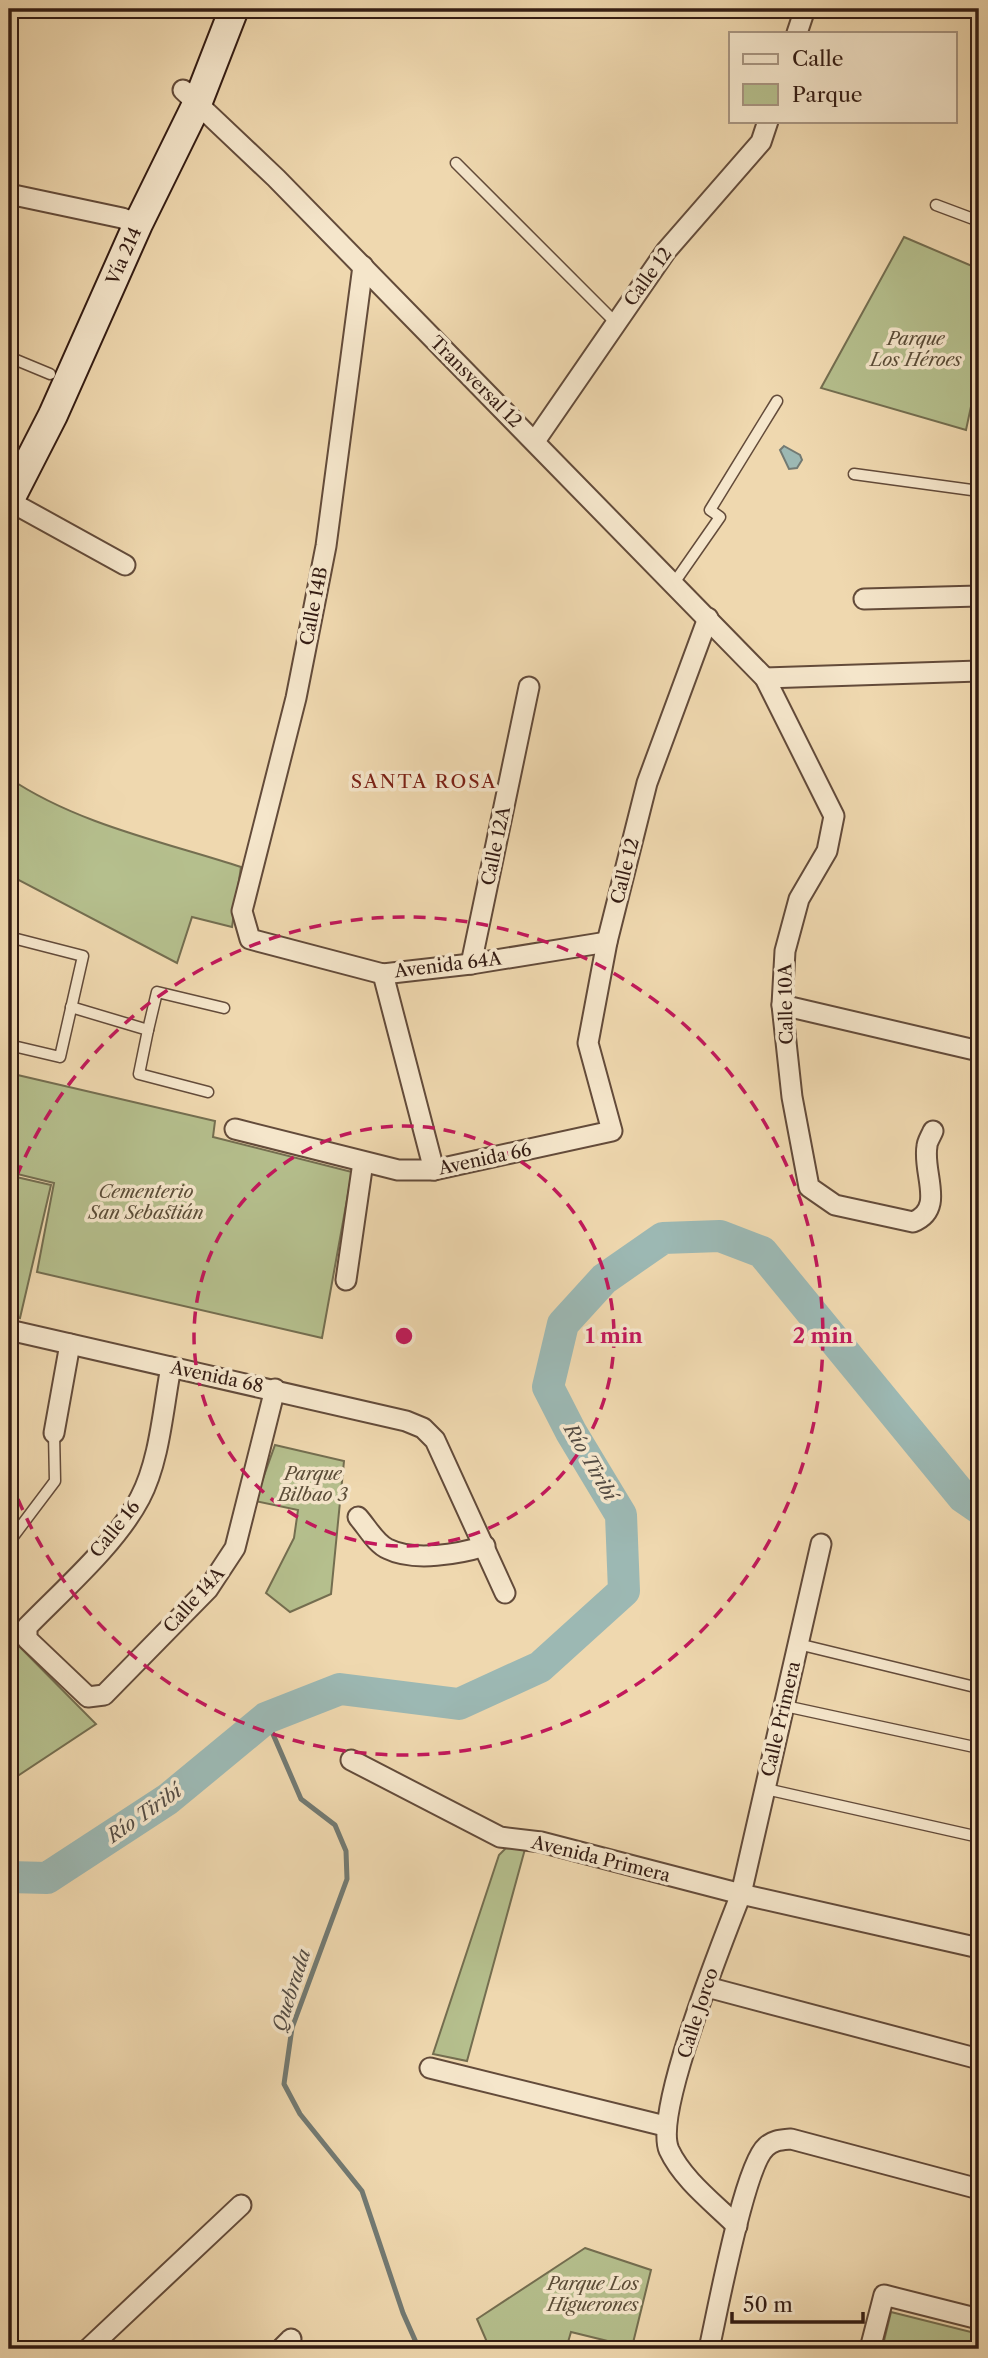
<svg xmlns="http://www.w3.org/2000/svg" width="988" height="2358" font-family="'Libre Caslon Text',serif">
	<rect width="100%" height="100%" fill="#efd8af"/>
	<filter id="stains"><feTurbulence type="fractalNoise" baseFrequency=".00286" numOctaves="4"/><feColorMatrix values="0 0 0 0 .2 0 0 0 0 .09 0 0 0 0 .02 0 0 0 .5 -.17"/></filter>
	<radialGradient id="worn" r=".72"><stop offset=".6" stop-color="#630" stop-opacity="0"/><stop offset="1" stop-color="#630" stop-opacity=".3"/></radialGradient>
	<g fill="#b5bf8d" stroke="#746e50" stroke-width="2">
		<path d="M904,237L979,269V369L966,430L821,388Z"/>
		<path d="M9,778C77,824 164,842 241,867L232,927L192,917L177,963L9,875Z"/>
		<path d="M9,1073L215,1121L213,1137L352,1172L322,1338L37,1272L54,1183L9,1172Z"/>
		<path d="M12,1176L51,1185L20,1318L9,1316V1190Z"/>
		<path d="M275,1445L344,1461L331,1594L290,1612L266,1593L294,1538L298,1510L255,1501Z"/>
		<path d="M9,1636L96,1724L13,1779L9,1775Z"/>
		<path d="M506,1848L525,1849L467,2061L433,2054L499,1855Z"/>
		<path d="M585,2248L651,2270L632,2347L571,2332L566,2349H490L477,2319Z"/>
		<path d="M891,2312L979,2334V2349H882Z"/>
	</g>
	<path fill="#9cb8b3" stroke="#727a73" stroke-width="2" d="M784,446L800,455L802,460L797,468L789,469L780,450Z"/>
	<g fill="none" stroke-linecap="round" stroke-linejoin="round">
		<path stroke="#727a73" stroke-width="5" d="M266,1718L301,1799L335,1825L346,1851L347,1879L292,2028L284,2084L300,2114L362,2191L403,2313L419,2349"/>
		<path stroke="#9cb8b3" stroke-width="32" d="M9,1877L47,1878L168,1799L266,1718L340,1689L459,1704L540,1667L624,1591L621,1515L571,1432L548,1387L563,1324L604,1279L663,1238L720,1236L762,1252L963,1497L979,1508"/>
		<g stroke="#634b3a" stroke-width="13">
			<g id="service">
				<path d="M456,163L616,323"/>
				<path d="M936,205L976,220L979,210"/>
				<path d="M9,357L50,374"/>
				<path d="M854,474L979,491"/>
				<path d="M674,583L720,517L710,510L777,401"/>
				<path d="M9,937L83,956L60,1057L9,1045"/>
				<path d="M71,1007L148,1030L139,1074L208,1092"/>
				<path d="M148,1030L157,992L224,1008"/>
				<path d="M9,1542L55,1481L54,1433"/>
				<path d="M798,1644L979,1688"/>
				<path d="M785,1706L979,1748"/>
				<path d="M766,1789L979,1837"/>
			</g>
		</g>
		<g stroke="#634b3a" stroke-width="23">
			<g id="minor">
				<path d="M797,33L805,9"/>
				<path d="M183,90L276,178L765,678L834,816L827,851L799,899L785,951L782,1005L792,1097L809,1187L835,1205L913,1222C946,1209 922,1173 927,1146C927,1142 931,1136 933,1131"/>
				<path d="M9,194L122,218L138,224"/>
				<path d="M363,266L326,546L296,698L242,911L250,939L383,974L471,964L607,942"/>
				<path d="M535,441L666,251L761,142L768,121"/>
				<path d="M9,501L125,565"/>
				<path d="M864,599L979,596"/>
				<path d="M765,678L979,671"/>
				<path d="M471,964L529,687"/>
				<path d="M383,974L434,1170"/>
				<path d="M782,1005L979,1051"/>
				<path d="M235,1129L398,1170H434L612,1131L588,1043L607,942L647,783L708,618"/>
				<path d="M346,1280L363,1162"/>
				<path d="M9,1330L406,1421L423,1428L435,1440L505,1593"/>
				<path d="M171,1367C163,1408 160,1460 140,1498C116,1544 64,1589 27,1627V1639L88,1697L104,1695L208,1589L235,1548L275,1389"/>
				<path d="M54,1433L70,1344"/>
				<path d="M358,1517C367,1527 376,1544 388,1549C414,1562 459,1554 485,1546"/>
				<path d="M351,1760L500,1837L541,1842L741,1894L821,1544"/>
				<path d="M707,1987L979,2059"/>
				<path d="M430,2068L665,2126"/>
				<path d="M737,2226C714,2203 683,2180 669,2150C653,2113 724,1938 741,1894L979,1948"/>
				<path d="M88,2349L241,2205"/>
				<path d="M281,2349L291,2339"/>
				<path d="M709,2349C717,2314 744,2166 766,2147C773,2140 781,2140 791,2139L979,2189"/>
				<path d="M870,2349L884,2295L979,2319"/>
			</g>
		</g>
		<g stroke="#341c13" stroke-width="32">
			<path id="secondary" d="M9,501L53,415L138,224L197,104L234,9"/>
		</g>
		<use href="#service" stroke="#f5e6cb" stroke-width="10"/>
		<use href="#minor" stroke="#f5e6cb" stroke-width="19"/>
		<use href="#secondary" stroke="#f5e6cb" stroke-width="28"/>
	</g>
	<g fill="none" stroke="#c2185b" stroke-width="3.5" stroke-dasharray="12 9">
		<circle cx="404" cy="1336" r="210"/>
		<path d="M9 1196A419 419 0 1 1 9 1476"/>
	</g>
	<g text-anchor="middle" stroke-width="7" stroke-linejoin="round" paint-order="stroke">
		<g font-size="18" fill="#341c13" stroke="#f5e6cb">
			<text transform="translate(124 256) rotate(-66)" y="6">Vía 214</text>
			<text transform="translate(648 277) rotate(-54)" y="6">Calle 12</text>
			<text transform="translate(476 382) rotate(45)" y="6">Transversal 12</text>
			<text transform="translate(314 606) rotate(-79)" y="6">Calle 14B</text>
			<text transform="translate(496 846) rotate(-78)" y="6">Calle 12A</text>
			<text transform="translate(625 871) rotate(-76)" y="6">Calle 12</text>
			<text transform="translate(448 965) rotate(-7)" y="6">Avenida 64A</text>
			<text transform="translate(786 1004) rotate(-91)" y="6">Calle 10A</text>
			<text transform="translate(485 1159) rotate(-12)" y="6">Avenida 66</text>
			<text transform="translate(217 1377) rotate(12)" y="6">Avenida 68</text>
			<text transform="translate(115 1529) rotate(-51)" y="6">Calle 16</text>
			<text transform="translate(194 1600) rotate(-48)" y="6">Calle 14A</text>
			<text transform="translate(781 1719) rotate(-77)" y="6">Calle Primera</text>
			<text transform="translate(601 1859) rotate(14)" y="6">Avenida Primera</text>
			<text transform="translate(698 2013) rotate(-72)" y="6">Calle Jorco</text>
		</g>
		<g font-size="18" font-style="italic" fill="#5b4d38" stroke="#f5e6cb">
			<text x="916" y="345">Parque<tspan x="916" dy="21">Los Héroes</tspan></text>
			<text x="146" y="1198">Cementerio<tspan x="146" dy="21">San Sebastián</tspan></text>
			<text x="313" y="1480">Parque<tspan x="313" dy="21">Bilbao 3</tspan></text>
			<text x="593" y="2290">Parque Los<tspan x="593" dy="21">Higuerones</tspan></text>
		</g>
		<g font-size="19" letter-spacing="2" fill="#7a1f14" stroke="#f5e6cb">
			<text x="424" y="788">SANTA ROSA</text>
		</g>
		<g font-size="19" font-style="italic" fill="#534b43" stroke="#f5e6cb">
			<text transform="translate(591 1462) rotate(60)" y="7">Río Tiribí</text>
			<text transform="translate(144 1813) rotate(-35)" y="7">Río Tiribí</text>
			<text transform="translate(291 1990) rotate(-72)" y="7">Quebrada</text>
		</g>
	</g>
	<circle cx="404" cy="1336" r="10" fill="#c2185b" stroke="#f5e6cb" stroke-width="3.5"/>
	<g font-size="21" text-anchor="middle" font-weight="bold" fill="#c2185b" stroke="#f5e6cb" stroke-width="7" stroke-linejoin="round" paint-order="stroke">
		<text x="614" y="1343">1 min</text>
		<text x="823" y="1343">2 min</text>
	</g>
	<rect width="988" height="2358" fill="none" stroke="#efd8af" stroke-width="35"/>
	<rect x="10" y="10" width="967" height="2337" fill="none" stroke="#341c13" stroke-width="3.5"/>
	<rect x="18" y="18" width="953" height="2323" fill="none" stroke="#341c13" stroke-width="2"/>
	<rect x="729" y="32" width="228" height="91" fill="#f5e6cb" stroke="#a89581" stroke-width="2"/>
	<rect x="743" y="54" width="35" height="10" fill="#f5e6cb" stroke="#a89581" stroke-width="2"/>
	<text x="792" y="66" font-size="21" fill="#341c13">Calle</text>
	<rect x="743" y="84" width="35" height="21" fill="#b5bf8d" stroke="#a89581" stroke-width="2"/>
	<text x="792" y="102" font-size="21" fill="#341c13">Parque</text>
	<path d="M732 2312v10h131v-10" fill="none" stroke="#341c13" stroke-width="3.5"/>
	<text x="743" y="2312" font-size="21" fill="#341c13" stroke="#f5e6cb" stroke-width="5" paint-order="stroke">50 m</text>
	<rect width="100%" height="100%" filter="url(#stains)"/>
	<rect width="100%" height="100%" fill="url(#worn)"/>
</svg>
